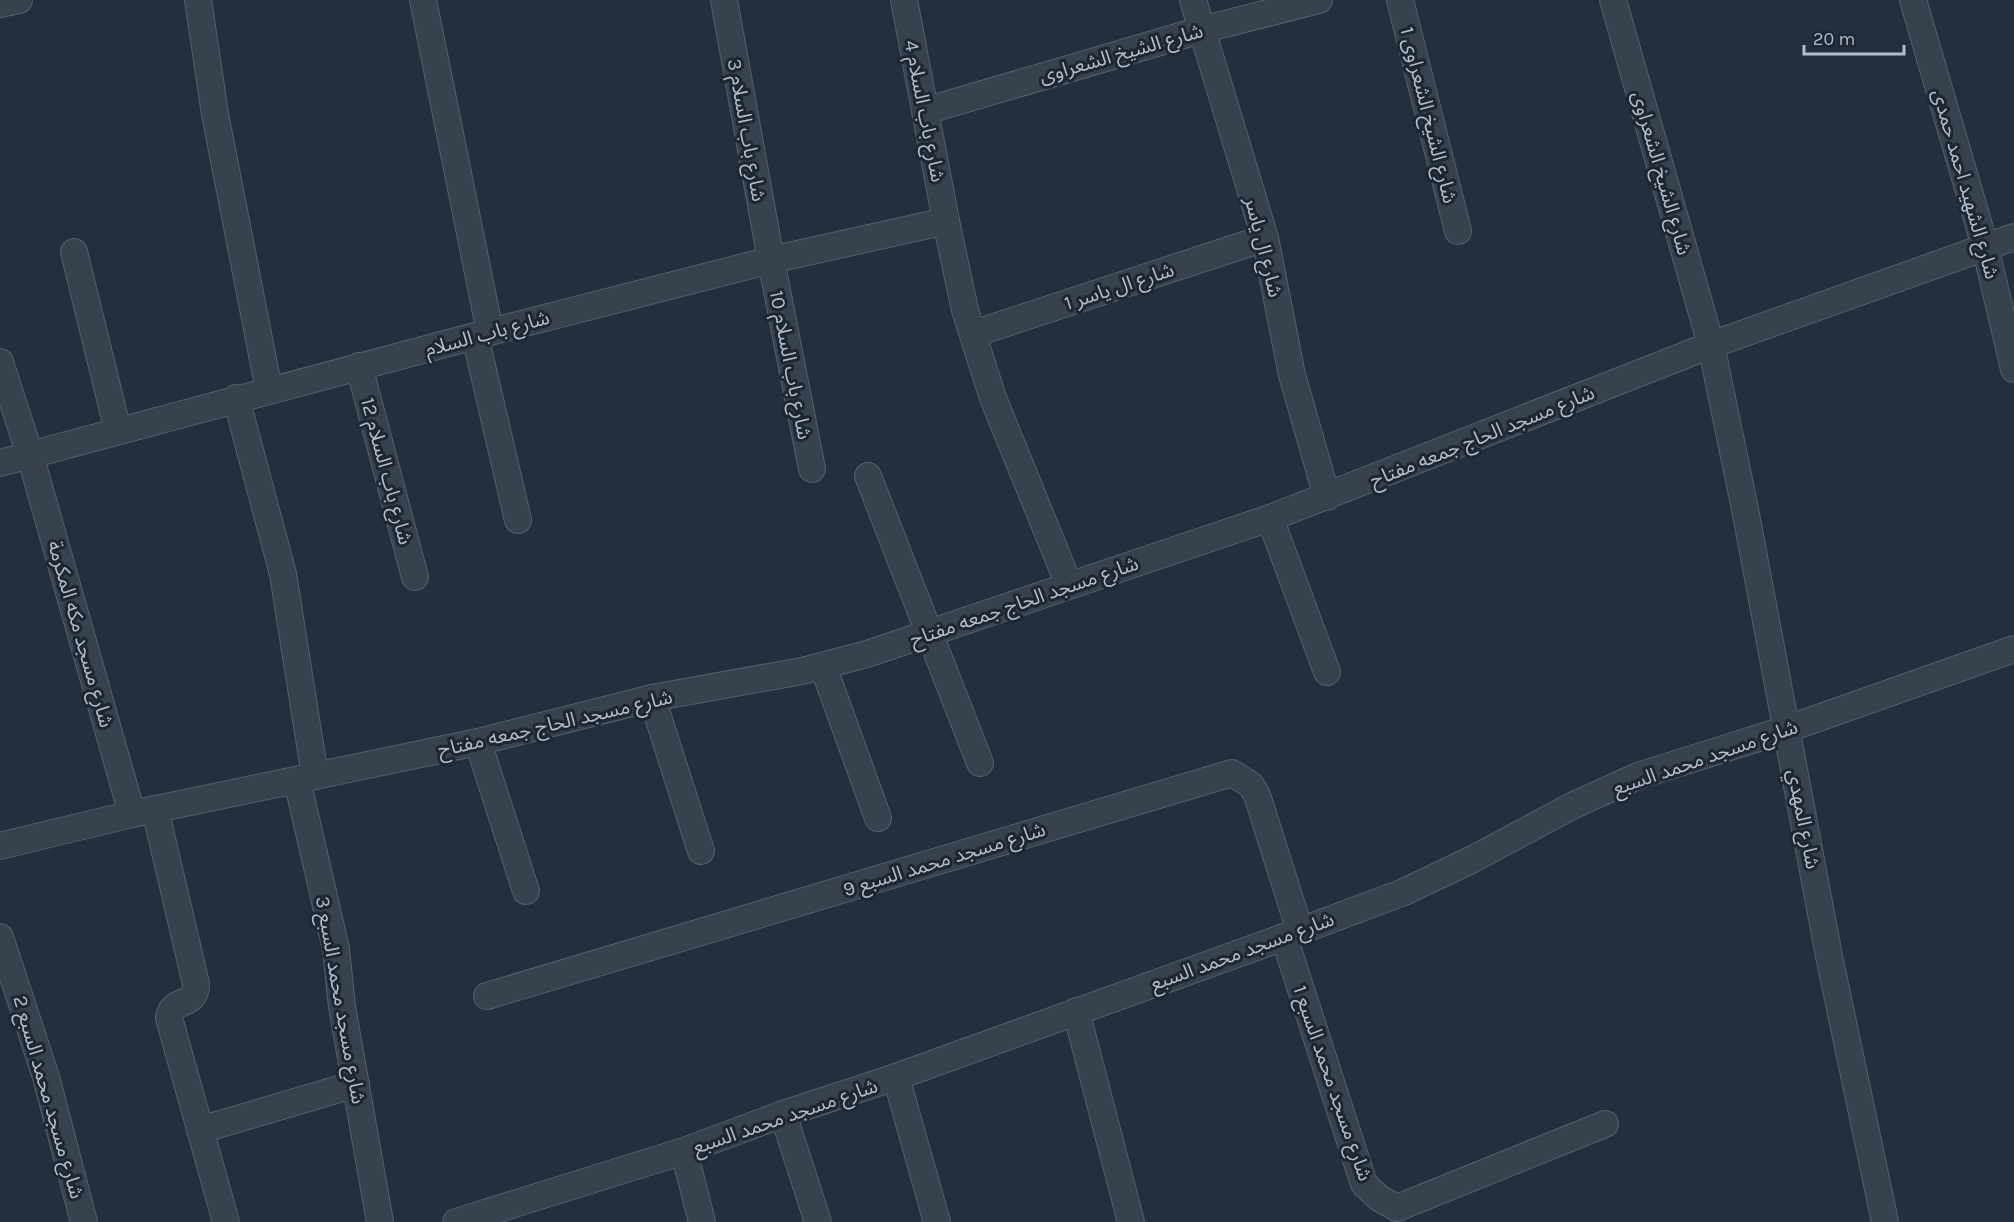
<svg xmlns="http://www.w3.org/2000/svg" width="2014" height="1222" font-family="Karla,'Noto Sans Arabic',sans-serif">
	<rect width="100%" height="100%" fill="#242f3e"/>
	<g fill="none" stroke-linecap="round" stroke-linejoin="round">
		<g stroke="#565f6c" stroke-width="28">
			<g id="street">
				<path d="M198,0L215,114L269,390"/>
				<path d="M423,0L490,332"/>
				<path d="M724,0L771,260L812,469"/>
				<path d="M904,0L946,221L965,310L993,398L1069,585"/>
				<path d="M1193,0L1265,238L1292,375L1327,497"/>
				<path d="M1400,0L1458,231"/>
				<path d="M1613,0L1711,345L1745,509L1829,956L1885,1222"/>
				<path d="M1913,0L1985,246L2014,369"/>
				<path d="M0,4L19,0"/>
				<path d="M925,111L1201,30L1319,0"/>
				<path d="M74,252L118,431"/>
				<path d="M973,334L1265,238"/>
				<path d="M475,336L518,520"/>
				<path d="M0,362L30,455L132,814"/>
				<path d="M359,366L415,577"/>
				<path d="M236,398L283,574L315,776"/>
				<path d="M0,463L490,332L771,260L946,221"/>
				<path d="M868,476L980,763"/>
				<path d="M1270,518L1327,672"/>
				<path d="M823,666L878,818"/>
				<path d="M652,698L701,851"/>
				<path d="M478,742L526,891"/>
				<path d="M297,780L336,949L342,1007L380,1222"/>
				<path d="M155,809L196,984C196,1009 172,996 169,1018L226,1222"/>
				<path d="M0,846L132,814L478,742L652,698L802,671L867,654L1270,518L1711,345L2014,237"/>
				<path d="M0,937L46,1077L84,1222"/>
				<path d="M1284,937L1364,1184L1379,1198L1397,1208L1605,1124"/>
				<path d="M487,996L1232,773L1251,785L1257,795L1300,931"/>
				<path d="M1076,1011L1131,1222"/>
				<path d="M896,1077L937,1222"/>
				<path d="M783,1114L818,1222"/>
				<path d="M200,1130L356,1084"/>
				<path d="M684,1151L702,1222"/>
				<path d="M456,1222L684,1151L783,1114L896,1077L1284,937L1404,892L1473,859L1574,805L1638,776L1787,729L2014,649"/>
			</g>
		</g>
		<use href="#street" stroke="#38414e" stroke-width="26"/>
	</g>
	<g text-anchor="middle" stroke-width="6" stroke-linejoin="round" paint-order="stroke">
		<g font-size="20" fill="#b4bcc9" stroke="#1d2633">
			<text transform="translate(1121 53) rotate(-16)" y="7">شارع الشيخ الشعراوى</text>
			<text transform="translate(925 111) rotate(79)" y="7">شارع باب السلام 4</text>
			<text transform="translate(1429 115) rotate(76)" y="7">شارع الشيخ الشعراوى 1</text>
			<text transform="translate(747 130) rotate(80)" y="7">شارع باب السلام 3</text>
			<text transform="translate(1662 173) rotate(74)" y="7">شارع الشيخ الشعراوى</text>
			<text transform="translate(1966 184) rotate(74)" y="7">شارع الشهيد احمد حمدى</text>
			<text transform="translate(1264 247) rotate(76)" y="7">شارع ال ياسر</text>
			<text transform="translate(1119 286) rotate(-18)" y="7">شارع ال ياسر 1</text>
			<text transform="translate(487 333) rotate(-15)" y="7">شارع باب السلام</text>
			<text transform="translate(791 365) rotate(79)" y="7">شارع باب السلام 10</text>
			<text transform="translate(1482 436) rotate(-22)" y="7">شارع مسجد الحاج جمعه مفتاح</text>
			<text transform="translate(387 471) rotate(75)" y="7">شارع باب السلام 12</text>
			<text transform="translate(1024 601) rotate(-19)" y="7">شارع مسجد الحاج جمعه مفتاح</text>
			<text transform="translate(81 634) rotate(74)" y="7">شارع مسجد مكه المكرمة</text>
			<text transform="translate(555 723) rotate(-13)" y="7">شارع مسجد الحاج جمعه مفتاح</text>
			<text transform="translate(1705 757) rotate(-19)" y="7">شارع مسجد محمد السبع</text>
			<text transform="translate(1804 819) rotate(79)" y="7">شارع المهدي</text>
			<text transform="translate(944 859) rotate(-17)" y="7">شارع مسجد محمد السبع 9</text>
			<text transform="translate(1242 951) rotate(-20)" y="7">شارع مسجد محمد السبع</text>
			<text transform="translate(341 1000) rotate(80)" y="7">شارع مسجد محمد السبع 3</text>
			<text transform="translate(1333 1083) rotate(71)" y="7">شارع مسجد محمد السبع 1</text>
			<text transform="translate(49 1097) rotate(74)" y="7">شارع مسجد محمد السبع 2</text>
			<text transform="translate(785 1116) rotate(-19)" y="7">شارع مسجد محمد السبع</text>
		</g>
	</g>
	<path d="M1804 45v9h100v-9" fill="none" stroke="#b4bcc9" stroke-width="3"/>
	<text x="1813" y="45" font-size="18" fill="#b4bcc9" stroke="#1d2633" stroke-width="4.5" paint-order="stroke">20 m</text>
</svg>
